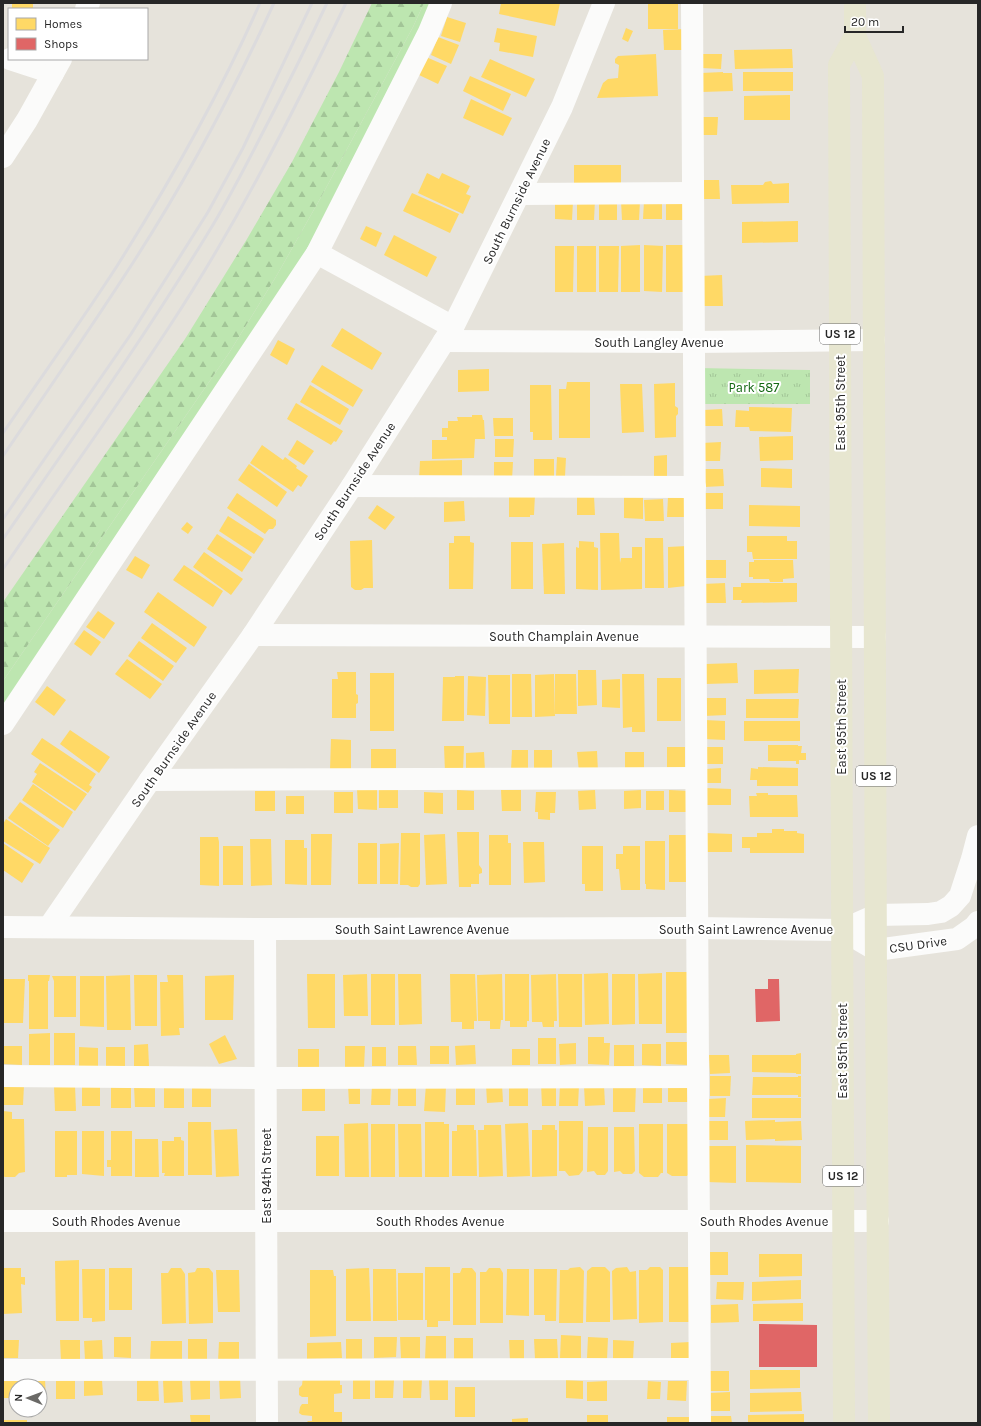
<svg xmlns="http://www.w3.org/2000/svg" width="981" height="1426" font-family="Karla,sans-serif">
	<defs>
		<pattern id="forest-firs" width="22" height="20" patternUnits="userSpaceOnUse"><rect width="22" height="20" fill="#bde6b0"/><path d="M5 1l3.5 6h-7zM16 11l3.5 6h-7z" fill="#a2c597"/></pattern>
		<pattern id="park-tufts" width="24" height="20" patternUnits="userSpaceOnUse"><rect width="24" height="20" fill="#bde6b0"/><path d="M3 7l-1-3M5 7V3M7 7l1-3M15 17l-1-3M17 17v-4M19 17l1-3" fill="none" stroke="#a2c597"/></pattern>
	</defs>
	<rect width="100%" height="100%" fill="#e6e3db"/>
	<path fill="#bde6b0" d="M424,3H436L318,236L3,712V681L229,353L277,275L320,199L413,27Z"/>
	<path fill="url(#forest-firs)" d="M372,3H424L413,27L320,199L277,275L229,353L3,681V602L185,339L247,239L292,162L339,72Z"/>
	<path fill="url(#park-tufts)" d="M698,368L810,370V404H699Z"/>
	<g fill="#ffd966">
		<rect x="12" y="3" width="21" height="6"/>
		<path d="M501,3H560L555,26L499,14Z"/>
		<rect x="648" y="3" width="30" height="26"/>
		<path d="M447,17L466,23L460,42L441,36Z"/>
		<path d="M497,28L537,36L533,57L499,51L500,43L494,42Z"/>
		<path d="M626,28L633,31L628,42L622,39Z"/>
		<path d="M684,29V50H664L663,30Z"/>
		<path d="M438,37L459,45L451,64L431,55Z"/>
		<path d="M792,49L793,68L735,69L734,50Z"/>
		<path d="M656,54L658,96L597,98L603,83L608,79L618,78L619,65L615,63V59L618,56Z"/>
		<path d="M702,54H722L721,69L702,68Z"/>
		<path d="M426,57L447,66L438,84L419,75Z"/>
		<path d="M490,59L535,79L526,97L481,77Z"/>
		<path d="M723,72V73H732L733,91L701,92V73Z"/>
		<rect x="743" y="72" width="50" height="19"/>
		<path d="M470,76L511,94L503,111L463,91Z"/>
		<path d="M790,95V120H744V96Z"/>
		<path d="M471,99L512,118L503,136L463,118Z"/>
		<path d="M699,117H718L717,135H699Z"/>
		<rect x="574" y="165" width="47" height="22"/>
		<path d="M427,173L439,179L442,173L470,186L466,194L471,196L463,214L418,193Z"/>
		<path d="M701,180H719L720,199H702Z"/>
		<path d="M771,181L773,184L789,183V203L732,204L731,185H763L765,182Z"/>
		<path d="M412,193L459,214L450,233L403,211Z"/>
		<path d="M595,200L594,220H577V202Z"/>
		<path d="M555,201H573L572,220L555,219Z"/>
		<path d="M617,201V220H599V202Z"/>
		<path d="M621,201H640L639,220H622Z"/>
		<path d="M644,201H662V219H643Z"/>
		<rect x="666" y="202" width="18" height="18"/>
		<path d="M798,221V242L742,243V222Z"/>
		<path d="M366,226L382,233L376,247L360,239Z"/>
		<path d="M394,235L437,257L427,277L384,255Z"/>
		<path d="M640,245V292H621V246Z"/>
		<path d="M644,245L663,246L662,292L644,291Z"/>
		<rect x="666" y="245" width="19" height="47"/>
		<path d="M555,246H574L573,292H555Z"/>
		<rect x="577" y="246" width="19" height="46"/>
		<path d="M599,246H619L618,292H599Z"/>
		<path d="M722,275L723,306H701L700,276Z"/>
		<path d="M342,328L382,353L372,370L331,346Z"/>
		<path d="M278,340L295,349L287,365L270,355Z"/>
		<path d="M322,365L363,390L353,407L311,382Z"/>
		<path d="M489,369V391L458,392V370Z"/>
		<path d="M567,382H590V438H559V389H566Z"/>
		<path d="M675,383V406L678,408V414L676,416V437L655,438L654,384Z"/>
		<path d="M620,384H642L644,432L622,433Z"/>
		<path d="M310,385L349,409L340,425L300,402Z"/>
		<path d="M530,385H551L552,440H533V432H530Z"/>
		<path d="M296,403L343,431L336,442L334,441L331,445L287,419Z"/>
		<path d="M749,407L792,408L791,432L750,431L749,427H735L736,410L749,411Z"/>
		<path d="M722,409L723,426H704V410Z"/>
		<path d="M472,415H482L483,420H484L485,439H470H475L474,458L432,459V440H447V437H442V428H448V421H458L457,417H472Z"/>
		<path d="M493,418H513V436H494Z"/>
		<path d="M793,436V460L760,461L759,437Z"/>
		<path d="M495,439H514L513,457H495Z"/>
		<path d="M297,440L314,451L304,465L288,455Z"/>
		<path d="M721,442L720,461H702V443Z"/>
		<path d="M262,445L283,460L285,457L297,466L296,468L308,476L301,487L298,485L293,492L250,463Z"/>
		<path d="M667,455V476H654V456Z"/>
		<path d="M557,457L566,458L565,476H556Z"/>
		<rect x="534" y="459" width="20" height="21"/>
		<path d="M462,460V479L419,480L420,461Z"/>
		<path d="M494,462H513L512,480H494Z"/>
		<path d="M249,464L287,492L277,507L238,480Z"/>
		<path d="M761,468L792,469V488L761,487Z"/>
		<path d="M704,469H723L724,486L704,487Z"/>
		<path d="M237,493L276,520V525L273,529H269L265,534L227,508Z"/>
		<path d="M509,493L535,494L534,515H530V517H509Z"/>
		<rect x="704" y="493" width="19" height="16"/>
		<path d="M577,496H594L595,515H577Z"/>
		<path d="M624,497H643V519L624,518Z"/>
		<path d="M668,497H687V517H667Z"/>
		<path d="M663,499L664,521H645L644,500Z"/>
		<path d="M464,501L465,521L444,522V502Z"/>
		<path d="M377,505L395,517L385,530L368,518Z"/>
		<path d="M749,505L800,506V527L749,526Z"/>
		<path d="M228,516L264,539L254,554L219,531Z"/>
		<path d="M187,522L193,527L188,534L181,529Z"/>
		<path d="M600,533H619L620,563L621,558H632V547H642V589L601,590Z"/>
		<path d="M217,534L252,557L242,572L207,549Z"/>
		<path d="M454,536H470V542L474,543L473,589H449V543H454Z"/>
		<path d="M747,536H787V541H797V559H753L752,552H747Z"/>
		<path d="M645,538H663L664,588H645Z"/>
		<path d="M372,540L373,588H364L361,590H355L351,587L350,541Z"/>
		<path d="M579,541L594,542V547L598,548V590L576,589V547L579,548Z"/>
		<rect x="511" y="542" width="22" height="47"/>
		<path d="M564,543L565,594H544L542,544Z"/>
		<path d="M687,546L686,586L668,588V547Z"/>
		<path d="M204,552L243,579L231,595L193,567Z"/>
		<path d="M135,556L150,565L142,579L126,570Z"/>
		<rect x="706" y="560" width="20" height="18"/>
		<path d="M754,560H793L794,578L783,579V582H770L769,579H753V577H749V562H754Z"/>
		<path d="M184,565L223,591L213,607L173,580Z"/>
		<path d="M725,583L726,603H704L703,584Z"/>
		<path d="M741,583H797V602L741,603L742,600H733V587H741Z"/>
		<path d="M158,592L207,627L194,647L144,612Z"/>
		<path d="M98,611L115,623L104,639L86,627Z"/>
		<path d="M152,623L187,648L176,663L141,638Z"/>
		<path d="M84,630L101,642L91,656L74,644Z"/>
		<path d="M139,641L174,666L163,681L128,656Z"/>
		<path d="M127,659L162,684L150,699L115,674Z"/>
		<path d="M737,663L738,683L706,684V664Z"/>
		<path d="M799,669L798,693L754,694V670Z"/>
		<path d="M578,670H596L597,705L578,706Z"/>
		<path d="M337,672H356V694L358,695V703L356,704V718H332V679H338Z"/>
		<rect x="370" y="673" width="24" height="58"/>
		<path d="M512,674H531L532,717H512Z"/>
		<path d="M554,674L555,716L535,717V675Z"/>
		<path d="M555,674H576L577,714H555Z"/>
		<path d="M622,674H644L645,732H632V727L623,728Z"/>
		<path d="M488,675H510V724H489Z"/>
		<path d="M455,676H464V721H442L443,677H455Z"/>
		<path d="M468,676L486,677L485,716L467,715Z"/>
		<rect x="657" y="678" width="24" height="43"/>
		<path d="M620,679V708L602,707V680Z"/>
		<path d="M47,686L66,700L54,716L35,702Z"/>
		<path d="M704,698H726V715L704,716Z"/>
		<path d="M746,699H799L798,718H746Z"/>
		<path d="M705,720L725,721V740L704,739Z"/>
		<rect x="744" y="721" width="56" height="20"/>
		<path d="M70,730L110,757L99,773L60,744Z"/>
		<path d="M42,738L96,774L89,785L92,787L88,793L31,754Z"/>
		<path d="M331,739L351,740V770H330Z"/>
		<path d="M768,745H798V746H802L801,753H806V760H799V764H796V761H768Z"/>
		<path d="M444,746H464L463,772H445Z"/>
		<rect x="667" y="747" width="18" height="21"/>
		<path d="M705,747H723V764H706Z"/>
		<rect x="371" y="749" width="25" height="23"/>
		<path d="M512,750H528V770H511Z"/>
		<rect x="534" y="750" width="18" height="20"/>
		<path d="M597,751L598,772H579L577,752Z"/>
		<path d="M484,752L485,771L466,772V753Z"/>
		<rect x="625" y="752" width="19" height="20"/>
		<path d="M40,763L87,794L75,811L32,782L37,774L34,772Z"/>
		<path d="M758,767L798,768V786H757V780H750L751,768L758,769Z"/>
		<path d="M721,768V783H707L706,769Z"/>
		<path d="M33,784L73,812L63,828L22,800Z"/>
		<path d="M705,788L731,789V805H705Z"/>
		<path d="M357,789H377V810L358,809Z"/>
		<rect x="379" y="790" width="19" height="18"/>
		<path d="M457,790L474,791V810H457Z"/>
		<path d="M501,790H521V811H502Z"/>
		<path d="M595,790L596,809L579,810L578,791Z"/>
		<path d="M641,790V808L624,809V791Z"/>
		<path d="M669,790L689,791L688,812H669Z"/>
		<rect x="255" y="791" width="20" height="20"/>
		<rect x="646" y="791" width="18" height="19"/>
		<rect x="334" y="792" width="19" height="21"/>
		<path d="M424,792L443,793V814L424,813Z"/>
		<path d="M536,792H556L555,813H550V820L538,819V812H535Z"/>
		<path d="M756,793H768V795H797L798,817H750L749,796H757Z"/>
		<rect x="286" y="796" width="18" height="18"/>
		<path d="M20,802L60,830L48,846L8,818Z"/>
		<path d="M6,819L50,848L40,864L3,841V824Z"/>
		<path d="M772,829H784V831H797V833L804,834V853H750V848H742V837H757V833H772Z"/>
		<path d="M457,832H479V865L482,869V873L479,874V884H471V887H459Z"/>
		<path d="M401,833H420V884L418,887H411L408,885H400Z"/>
		<path d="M706,833L732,834V852H706Z"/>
		<path d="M311,834H332L331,885H311Z"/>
		<path d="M445,834L447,884L426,885L424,835Z"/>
		<path d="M489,835H508V843H511V885H489Z"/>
		<rect x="669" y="835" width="18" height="47"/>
		<path d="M200,837H218L219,842V886L200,885Z"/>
		<path d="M250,839H271L272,885L251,886Z"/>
		<path d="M285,840H304V848H307V885L285,884Z"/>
		<path d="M645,841H665V890L646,889V884H645Z"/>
		<path d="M523,842H544L545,882L524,883Z"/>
		<path d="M3,843L34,864L22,883L3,870Z"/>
		<rect x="358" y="843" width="19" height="41"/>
		<path d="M399,843L398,884H380V844Z"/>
		<rect x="223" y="846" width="20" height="39"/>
		<path d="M582,846H603V891H585V884H582Z"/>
		<path d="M623,846H640V890H621L619,869H616V854H623Z"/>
		<rect x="666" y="972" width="24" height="61"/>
		<path d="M608,973L609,1024L585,1025L584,974Z"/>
		<path d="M662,973V1024H639L638,974Z"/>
		<path d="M307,974H335V1028H308Z"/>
		<path d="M367,974L368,1016H344L343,975Z"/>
		<rect x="371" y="974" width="24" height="51"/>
		<path d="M398,974H421L422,1024L399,1025Z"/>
		<path d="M450,974H475L477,1021H474V1029H462V1022H451Z"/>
		<path d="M502,974L503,1020H501L500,1029H490V1021H478L477,975Z"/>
		<path d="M505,974H529V1021H527V1027H510V1021H505Z"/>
		<path d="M556,974L557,1021H554V1027H543L542,1022H532L531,975Z"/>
		<path d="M558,974H582V1027H559Z"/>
		<path d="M612,974H635V1024L612,1025Z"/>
		<path d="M28,975H50L49,981H48V1029H29V981H28Z"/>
		<path d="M130,975L131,1030H107L106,976Z"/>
		<path d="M134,975H157V1026H135Z"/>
		<path d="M167,975H183L184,1028H179L180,1035L161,1036L160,982H168Z"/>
		<path d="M234,975L233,1020H205V976Z"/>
		<path d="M52,976H76V1017H54V981Z"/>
		<path d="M80,976H104V1027L80,1026Z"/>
		<path d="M3,979H25L23,1023H3Z"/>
		<path d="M50,1033V1065H29V1034Z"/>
		<rect x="54" y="1033" width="21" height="32"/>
		<path d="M225,1035L237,1059L219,1064L209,1044Z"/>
		<path d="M588,1037H604V1043H610L609,1065L588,1064Z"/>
		<rect x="538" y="1038" width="18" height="26"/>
		<path d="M666,1042H688L687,1065L666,1064Z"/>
		<path d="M576,1043V1064L560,1065L559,1044Z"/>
		<path d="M148,1044L149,1066H134V1045Z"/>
		<path d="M642,1044H661V1066L642,1065Z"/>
		<path d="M475,1045L476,1064L456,1065L455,1046Z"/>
		<rect x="614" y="1045" width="20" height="21"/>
		<path d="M4,1046H22V1065L4,1064Z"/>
		<path d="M345,1046H365L364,1068L345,1067Z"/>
		<path d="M398,1046H416L417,1065H398Z"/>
		<rect x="430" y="1046" width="19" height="18"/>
		<path d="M79,1047L98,1048V1067H79Z"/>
		<path d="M106,1047H125V1067L106,1066Z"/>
		<rect x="372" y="1047" width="14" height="19"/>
		<rect x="298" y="1049" width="21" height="19"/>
		<rect x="512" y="1049" width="18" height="16"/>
		<path d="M801,1053V1074H796V1073L752,1072V1055H796V1054Z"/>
		<path d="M709,1055H729L730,1073L710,1074Z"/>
		<path d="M710,1076H731L730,1096H710Z"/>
		<path d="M798,1076H801V1097H798V1095H752L753,1077H798Z"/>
		<path d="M613,1083L636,1084L635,1112H613Z"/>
		<rect x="302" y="1084" width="23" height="27"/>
		<path d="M426,1084L446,1085L445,1112L424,1111Z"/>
		<path d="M475,1084V1105H456V1085Z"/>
		<path d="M486,1084H502L503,1102L487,1103Z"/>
		<path d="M541,1084H556V1106H542Z"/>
		<path d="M3,1085H24L23,1105H3Z"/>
		<path d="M75,1085L76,1111H55L54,1086Z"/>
		<rect x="82" y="1085" width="18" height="21"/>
		<path d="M348,1085H360V1104H349Z"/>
		<path d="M372,1085H391L390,1105H371Z"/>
		<rect x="509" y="1085" width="19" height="21"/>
		<path d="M560,1085H579L578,1106H559Z"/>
		<path d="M604,1085L605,1105L585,1106L584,1086Z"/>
		<rect x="643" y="1085" width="19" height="18"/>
		<path d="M668,1085H687L688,1102H668Z"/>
		<path d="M134,1086H155V1107H135Z"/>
		<path d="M192,1086L211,1087V1107H192Z"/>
		<rect x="398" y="1086" width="18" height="20"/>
		<path d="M111,1087L131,1088V1108H111Z"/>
		<rect x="164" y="1087" width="20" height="21"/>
		<path d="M726,1098L725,1117H707L708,1099Z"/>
		<rect x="752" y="1098" width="49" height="20"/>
		<path d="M3,1111L12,1112V1119H24L25,1172L19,1173L15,1177H5L3,1176Z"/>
		<path d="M775,1120V1122L801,1121L802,1140L775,1141V1139L746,1140L745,1121Z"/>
		<path d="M559,1121H583V1170L579,1175L569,1176L565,1171H559Z"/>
		<rect x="707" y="1121" width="21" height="19"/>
		<path d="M188,1122H211L212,1175H188Z"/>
		<path d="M425,1122H444V1124H449V1177H425Z"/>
		<path d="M368,1123L369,1177H345L344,1124Z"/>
		<path d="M528,1123L530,1176L507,1177L505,1124Z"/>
		<rect x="371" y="1124" width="24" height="53"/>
		<path d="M398,1124H421L422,1177H399Z"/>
		<path d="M639,1124H663V1173H661L658,1177H644L639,1173Z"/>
		<path d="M667,1124H690L691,1171L687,1176H672L667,1173Z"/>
		<path d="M457,1125H474V1130H476L477,1176H452V1131H457Z"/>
		<path d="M484,1125H501L503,1176L479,1177L478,1130H484Z"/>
		<path d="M542,1125H555V1130H557V1176L532,1177V1130H542Z"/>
		<path d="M588,1127H608V1171L605,1175H597L594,1171L587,1172Z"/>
		<path d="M614,1127H634L635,1171L632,1174H623L620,1171L614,1172Z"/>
		<path d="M237,1129L239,1176L216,1177L214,1130Z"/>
		<path d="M55,1131H77V1175H67V1177H55Z"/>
		<path d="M82,1131H104V1176L82,1174Z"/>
		<path d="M111,1131H132V1176H111V1167H107V1160H111Z"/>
		<rect x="316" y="1136" width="23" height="40"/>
		<path d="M174,1137H181V1140L184,1141V1176H164L165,1173H162V1141H174Z"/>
		<path d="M135,1139H158L159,1177H135Z"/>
		<path d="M746,1145L801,1146V1183L746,1182Z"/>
		<path d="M707,1146H736V1183L707,1182Z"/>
		<rect x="709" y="1252" width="19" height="23"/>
		<path d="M759,1254H802V1276L759,1277Z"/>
		<path d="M79,1260V1321H56L55,1261Z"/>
		<path d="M425,1267H450V1321H438V1327H427V1320H425Z"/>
		<path d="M580,1267L584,1271L583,1323H559L560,1270H568L570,1268Z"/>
		<path d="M592,1267H605L610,1272V1322H586L587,1271Z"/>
		<path d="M627,1267L630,1272L636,1271L637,1319L613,1320L612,1271L616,1268Z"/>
		<path d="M650,1267H660L663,1270V1322L639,1323V1270H647Z"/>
		<rect x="669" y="1267" width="22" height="55"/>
		<path d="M3,1268H21V1277H25V1285L21,1284L22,1313L3,1314Z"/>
		<rect x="109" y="1268" width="23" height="42"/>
		<path d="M171,1268H181L185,1274L186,1323L162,1324L161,1273H168Z"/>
		<path d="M197,1268H209L213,1273V1323L189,1324L188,1273L195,1272Z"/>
		<path d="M369,1268L371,1321H346V1269Z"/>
		<path d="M462,1268H472L476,1273V1325H453V1273H460Z"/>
		<path d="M489,1268H500L503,1273V1323H480V1272H486Z"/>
		<path d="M82,1269H105V1321L92,1322V1318H83Z"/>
		<path d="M373,1269H396L397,1321H373Z"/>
		<path d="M507,1269H529V1316L506,1315Z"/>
		<path d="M534,1269H557L556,1321H545V1315H534Z"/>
		<path d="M216,1270H239L240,1312H218Z"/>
		<path d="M310,1270H333L334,1276H336V1336L310,1337Z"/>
		<rect x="398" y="1273" width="25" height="47"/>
		<path d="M801,1280V1299L752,1301V1282Z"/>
		<path d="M717,1282H744L743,1300L716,1299Z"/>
		<path d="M803,1303V1321H753V1304Z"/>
		<path d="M738,1304L739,1322L711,1323V1305Z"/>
		<path d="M561,1335L581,1336V1358H560Z"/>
		<path d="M426,1336H446V1360H425Z"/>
		<path d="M114,1337H131V1358L114,1357Z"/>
		<path d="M374,1337H397L396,1357L374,1358Z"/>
		<path d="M400,1337H420V1358H401Z"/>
		<path d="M588,1337L608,1338L607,1359L587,1358Z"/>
		<rect x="454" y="1338" width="19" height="21"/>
		<path d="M188,1339H207V1360L188,1361Z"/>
		<rect x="346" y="1339" width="16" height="21"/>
		<path d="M534,1339H557L558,1358L535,1359Z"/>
		<path d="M3,1340H19L18,1358H3Z"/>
		<path d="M60,1340H80V1361H61Z"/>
		<path d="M102,1340L103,1360H85L84,1341Z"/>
		<path d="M509,1340H524V1361H510Z"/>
		<path d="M613,1340L634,1341L633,1360L613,1359Z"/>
		<path d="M151,1341H182V1360H150Z"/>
		<path d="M219,1342H239V1361H218Z"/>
		<path d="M341,1342L342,1358L307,1359V1343Z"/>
		<path d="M690,1342V1360H671V1343Z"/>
		<path d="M750,1370H800V1388L750,1389Z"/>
		<rect x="708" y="1371" width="21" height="20"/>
		<path d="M240,1377L241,1398L220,1399L219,1378Z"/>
		<path d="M303,1377H340V1385H342V1393L334,1394V1412H342V1423H306L308,1421H312V1416L302,1415L299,1413L300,1407L302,1404H308V1397H302L299,1395V1388L302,1385Z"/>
		<path d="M45,1378L46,1402L40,1403V1386H28V1379Z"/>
		<path d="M137,1378H158L159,1401H137Z"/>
		<path d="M210,1378V1399L191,1400L190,1379Z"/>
		<rect x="56" y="1379" width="19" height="20"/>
		<path d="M182,1379L183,1402L164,1403L163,1380Z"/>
		<rect x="353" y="1379" width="17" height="20"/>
		<path d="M422,1379L421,1398H403V1380Z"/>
		<path d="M448,1379V1400H430L429,1380Z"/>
		<path d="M3,1380H20V1386H16V1398H3Z"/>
		<path d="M84,1380H102L103,1395L84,1396Z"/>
		<path d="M375,1380H394L393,1398H375Z"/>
		<path d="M566,1380L583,1381V1399L566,1398Z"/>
		<path d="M607,1381V1401H587V1382Z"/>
		<path d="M648,1381L661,1382L660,1399H647Z"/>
		<path d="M668,1381H687L686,1401L667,1400Z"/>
		<rect x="455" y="1387" width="20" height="30"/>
		<path d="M730,1392V1411H710V1393Z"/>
		<path d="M801,1392L802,1411L750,1412V1393Z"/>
		<path d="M804,1414V1423H748V1415Z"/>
		<path d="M190,1415H210V1423H191Z"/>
		<rect x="587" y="1415" width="21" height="8"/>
		<path d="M710,1416H731L732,1423H710Z"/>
		<rect x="667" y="1417" width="25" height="6"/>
		<path d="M528,1418V1423H512V1419Z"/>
		<rect x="4" y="1420" width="23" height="3"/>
	</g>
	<g fill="#e06666">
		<path d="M768,979H779L780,1021L756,1022L755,989H768Z"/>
		<path d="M759,1324L817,1325V1367H759Z"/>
	</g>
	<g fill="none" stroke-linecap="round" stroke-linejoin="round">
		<g stroke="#fbfbfa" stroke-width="22">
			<path d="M692,3L700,1423"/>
			<path d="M86,9L89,3"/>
			<path d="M10,59L53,73"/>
			<path d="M3,157L27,120L61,59"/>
			<path d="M520,194L693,193"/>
			<path d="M317,253L453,327"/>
			<path d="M444,341L694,342L874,340"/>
			<path d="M352,486L695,487"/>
			<path d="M253,635L875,637"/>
			<path d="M3,724L317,253L429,32L441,3"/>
			<path d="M150,780L696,778"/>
			<path d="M3,927L265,929L697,928L842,930L876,915L928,914L941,912L951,906L960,896L972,859L978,836"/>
			<path d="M49,927L150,780L253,635L352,486L453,327L562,107L604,3"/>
			<path d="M265,929L267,1423"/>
			<path d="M842,930L876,950L957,939L974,927L978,922"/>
			<path d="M3,1076L265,1078L698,1077"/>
			<path d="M3,1221H878"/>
			<path d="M3,1370L699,1369"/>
		</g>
		<g stroke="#e7e6d0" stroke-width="22">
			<path d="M855,3V36L873,76L876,984L879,1423"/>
			<path d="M844,1423L839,65L855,36"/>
		</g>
		<g stroke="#dcdbdd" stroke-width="3">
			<path d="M3,433C41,377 81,322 117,266C170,182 220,94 260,3"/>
			<path d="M3,456C48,390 93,325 136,258C188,177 234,90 274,3"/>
			<path d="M3,519L131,334L208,212L243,148L312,3"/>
			<path d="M3,539C73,438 144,338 208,233C228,201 244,169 261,136C284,92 306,48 327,3"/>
			<path d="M3,569C59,487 117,407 171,324C238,222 293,113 346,3"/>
		</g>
	</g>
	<g text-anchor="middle" stroke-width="4" stroke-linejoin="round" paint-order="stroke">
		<g fill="#fff" stroke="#686868" stroke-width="1">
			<rect x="820" y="324" width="40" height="20" rx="3"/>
			<rect x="856" y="766" width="40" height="20" rx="3"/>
			<rect x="823" y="1166" width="40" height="20" rx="3"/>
		</g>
		<g font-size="12" font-weight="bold" fill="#272727">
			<text x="840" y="338">US 12</text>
			<text x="876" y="780">US 12</text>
			<text x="843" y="1180">US 12</text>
		</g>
		<g font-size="13" fill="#272727" stroke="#fff">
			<text transform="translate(516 201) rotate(-64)" y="5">South Burnside Avenue</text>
			<text x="659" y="347">South Langley Avenue</text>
			<text transform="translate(840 403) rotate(-90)" y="5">East 95th Street</text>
			<text transform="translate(354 481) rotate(-57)" y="5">South Burnside Avenue</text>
			<text x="564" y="641">South Champlain Avenue</text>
			<text transform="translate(841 727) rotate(-90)" y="5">East 95th Street</text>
			<text transform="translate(173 749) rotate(-55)" y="5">South Burnside Avenue</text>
			<text x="422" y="934">South Saint Lawrence Avenue</text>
			<text x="746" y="934">South Saint Lawrence Avenue</text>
			<text transform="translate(918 944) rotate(-8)" y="5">CSU Drive</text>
			<text transform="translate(842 1051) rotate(-90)" y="5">East 95th Street</text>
			<text transform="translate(266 1176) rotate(-90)" y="5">East 94th Street</text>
			<text x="116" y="1226">South Rhodes Avenue</text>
			<text x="440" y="1226">South Rhodes Avenue</text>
			<text x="764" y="1226">South Rhodes Avenue</text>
		</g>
		<g font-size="13" fill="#146813" stroke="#fff">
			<text x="754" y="392">Park 587</text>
		</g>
	</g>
	<rect width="981" height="1426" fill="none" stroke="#272727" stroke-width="8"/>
	<rect x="8" y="8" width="140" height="52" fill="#ffffff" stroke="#a9a9a9"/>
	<rect x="16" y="18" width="20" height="12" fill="#ffd966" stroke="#a9a9a9"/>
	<text x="44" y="28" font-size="12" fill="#272727">Homes</text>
	<rect x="16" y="38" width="20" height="12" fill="#e06666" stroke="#a9a9a9"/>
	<text x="44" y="48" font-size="12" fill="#272727">Shops</text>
	<g transform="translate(28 1398) rotate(271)"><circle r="19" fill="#ffffff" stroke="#a9a9a9"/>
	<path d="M0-3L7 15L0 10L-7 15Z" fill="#6a6966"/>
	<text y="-6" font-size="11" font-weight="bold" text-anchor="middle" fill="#272727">N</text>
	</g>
	<path d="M845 26v6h58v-6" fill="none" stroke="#272727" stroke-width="2"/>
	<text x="851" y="26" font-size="12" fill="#272727" stroke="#ffffff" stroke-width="3" paint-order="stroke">20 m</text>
</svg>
